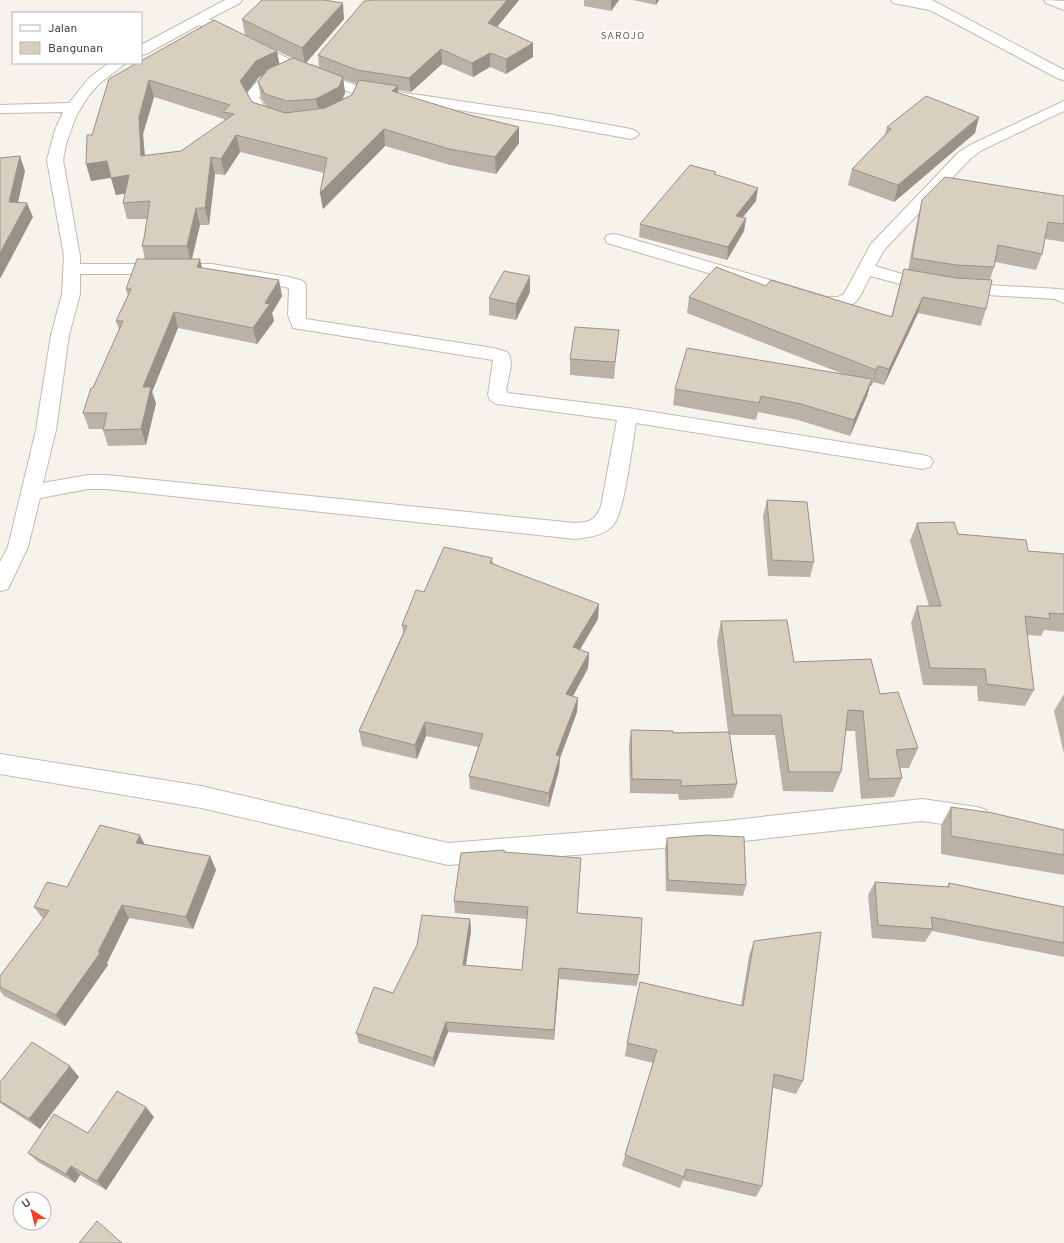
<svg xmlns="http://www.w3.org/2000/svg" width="1064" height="1243" font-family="Overpass,sans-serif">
	<rect width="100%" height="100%" fill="#f6f3ec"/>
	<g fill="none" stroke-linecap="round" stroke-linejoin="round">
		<g stroke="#c2bbae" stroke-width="2">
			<g id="minor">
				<path d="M225,0H242L240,3L209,19L299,64L316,66L318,69L317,71L358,86L548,114L631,129L636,131L639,134L636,137L631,139L548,124L355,94L311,78L309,75L289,70L290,72L288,75L270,84L259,98L267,111L281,116L284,119L281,122C274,124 262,122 256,117C251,114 247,103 244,98C252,86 269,66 285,68L199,25L146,54L141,55V45Z"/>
				<path d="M891,0H932L1064,70V80L1059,79L930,10L893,3Z"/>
				<path d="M1044,0L1064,1V10L1046,3Z"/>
				<path d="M109,63H126L99,84L89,95L76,116L66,144L63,160L80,256V264H212L289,277L303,281L306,285V319L493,348L507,352L510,356L511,366L506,390L508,393L628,408L923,455L930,457L933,462L930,467L923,469L636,423C632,444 625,509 614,524C605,536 589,537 575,539L106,489H88L40,498L28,547L8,589L0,591V562L8,547L36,430L51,335L62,294L64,256L47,160L55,130L63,112L0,113V105L69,103L89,78ZM80,274H212L285,287L289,288L288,315L293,328L493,360L488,395L490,400L496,404L617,420L601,506C595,521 590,522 575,523L106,475H88L43,483L56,430L69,335L80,294Z"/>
				<path d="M1064,101V111L982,150L971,158L884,250L875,266L909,276L951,283L1059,289L1064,290V303L1055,299L951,293L908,286L870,276C858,301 857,310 826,308L607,243L605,239L607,235L613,234L619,235L827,297H838L844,294L871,244L959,152L972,144Z"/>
				<path d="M0,754L201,786L448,843L725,821L922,799L977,807L986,810L989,818L986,826L977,829L922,821L725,843L448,865L201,808L0,774Z"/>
			</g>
		</g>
		<use href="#minor" fill="#fff" fill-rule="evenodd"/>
	</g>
	<g fill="#bab2a6" fill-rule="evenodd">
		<path d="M369,0H519L497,27L533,57L506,74L490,67L473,77L442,64L411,92L398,90V93L470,115L519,127V143L496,174L450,165L385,146L323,209L320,193L324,173L240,152L225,175L215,174L209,225H200L192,259L202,268L282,296L272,313L274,321L257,344L178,328L152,392L156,403L146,445L108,446L103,430V429H89L83,413L93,388L119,330L116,321L128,296L126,289L145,259L142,246L144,238L148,219H127L123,203L125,193L116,195L111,178L91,181L92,135L109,79L277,51L279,64L292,58L245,35L242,19H344L306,63L319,68L318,55ZM264,74L258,82L261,98L266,106L252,102L247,92L259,77ZM343,79L357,84L352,95L342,99L345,93ZM154,97L224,119L225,121L181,151L145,156L143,134Z"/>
		<path d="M584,0H619L611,11L584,6Z"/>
		<path d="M633,0H659L656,5Z"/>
		<path d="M887,127L975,133L894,202L848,185L852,169L885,135Z"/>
		<path d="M715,175L756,201L742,218H746L744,231L727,260L639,237L640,224Z"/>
		<path d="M1064,196V242L1045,239L1042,254L1036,270L995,262L994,267L990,280L986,309L981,326L918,313L884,385L873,382L872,386L870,385L867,396L850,436L798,420L758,412L756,420L673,405L675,389L843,374L687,313L689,297L766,286L891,317L904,269L908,270L918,216L922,200Z"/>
		<path d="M530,292L516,320L489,315V298Z"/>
		<path d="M617,346L614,379L570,375V359Z"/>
		<path d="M767,500L814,562L810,577L768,576L763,516Z"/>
		<path d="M917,523L1028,551L1064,554V632L1044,630L1041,636L1027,635L1034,690L1025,706L978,701L977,686L923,685L911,623L917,606H929L910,541Z"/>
		<path d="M492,558L493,563L598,619L580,650L589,653L588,668L573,696L578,698L577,712L560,758L559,770L549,807L470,789L469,776L478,747L426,736L417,759L362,746L359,731L403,633L402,625L424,592Z"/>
		<path d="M721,621L794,662L880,694L918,748L909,768H900L902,778L894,797L861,799L855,731H846L841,772L833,792L783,791L775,735H730L737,784L733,798L679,800L678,794L630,793L629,745L631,730L673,733L728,732L717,642Z"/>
		<path d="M1064,694V754L1054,711Z"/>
		<path d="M951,807L1064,830V875L941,854V825Z"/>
		<path d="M667,838L746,885L743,896L666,891L665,849Z"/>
		<path d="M145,845L210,856L216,870L193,929L129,918L107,963L108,965L65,1026L4,996L0,991V976L43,919L34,907L67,887Z"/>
		<path d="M504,850L505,852L577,913L639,975L637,986L559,979L554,1040L448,1032L434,1067L359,1043L356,1033L393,993L470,919L471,931L466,965L522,970L527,919L455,913L454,901Z"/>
		<path d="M875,882L947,887L949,883L1064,907V957L932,931L925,942L872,938L868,895Z"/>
		<path d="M754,941L803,1081L796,1094L773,1088L762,1186L756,1197L683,1180L680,1188L622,1166L625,1155L653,1063L625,1056L627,1043L741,1005L749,956Z"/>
		<path d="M79,1077L40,1129L0,1103V1082Z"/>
		<path d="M154,1117L106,1190L80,1175L75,1183L38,1162L28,1153L88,1133Z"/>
	</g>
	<g fill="#979187">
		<path d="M507,0H519L489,37L488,23Z"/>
		<path d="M611,0H619L611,11Z"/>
		<path d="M656,0H659L656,5Z"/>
		<path d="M343,3L344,19L305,64L302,48Z"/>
		<path d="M533,43V57L506,74V59Z"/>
		<path d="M441,49L442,64L411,92L409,78Z"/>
		<path d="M277,51L280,67L259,77L243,97L240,81L256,61Z"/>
		<path d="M490,53V67L473,77L472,63Z"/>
		<path d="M343,77L345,93L341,103L319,115L316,99Z"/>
		<path d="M149,80L154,97L143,134L146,173L141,156L139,117Z"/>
		<path d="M398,86L399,103L392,91Z"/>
		<path d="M979,117L975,133L894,202L898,185Z"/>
		<path d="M519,127V143L496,174L495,157Z"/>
		<path d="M384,129L385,146L323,209L320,193Z"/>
		<path d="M236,135L240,152L225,175L221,159Z"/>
		<path d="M20,156L25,171L15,216L9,202Z"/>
		<path d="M211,157L215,174L209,225L205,208Z"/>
		<path d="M107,161L112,177L91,181L86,164Z"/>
		<path d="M129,175L134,192L116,195L111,178Z"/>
		<path d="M758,188L756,201L734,228L736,216Z"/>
		<path d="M27,203L33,217L0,279V253Z"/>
		<path d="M196,208L200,225L191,262L187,246Z"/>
		<path d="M746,218L744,231L727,260L728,247Z"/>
		<path d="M200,259L204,276L197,267Z"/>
		<path d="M530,276V292L516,320V304Z"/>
		<path d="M279,280L282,296L272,313L274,321L257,344L253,328L265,303Z"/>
		<path d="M923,297L918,313L884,385L889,369Z"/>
		<path d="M174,312L178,328L152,392L156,403L146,445L141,429L143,387Z"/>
		<path d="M878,366L873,382L872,386L876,370Z"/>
		<path d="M872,379L867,396L850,436L854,420Z"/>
		<path d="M599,604L598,619L572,662L573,647Z"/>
		<path d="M589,653L588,668L566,709V694Z"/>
		<path d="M578,698L577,712L560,758L559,770L549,807V793L556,755Z"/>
		<path d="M425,722L426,736L417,759L415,745Z"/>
		<path d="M140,835L147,849L136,843Z"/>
		<path d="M210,856L216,870L193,929L186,917Z"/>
		<path d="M122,905L129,918L107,963L108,965L65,1026L56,1015L98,952Z"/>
		<path d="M470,919L471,931L464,976L463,965Z"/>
		<path d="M559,968V979L554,1040V1030Z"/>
		<path d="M446,1022L448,1032L434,1067L433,1058Z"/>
		<path d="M70,1066L79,1077L40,1129L29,1119Z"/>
		<path d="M146,1107L154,1117L106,1190L97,1181Z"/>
		<path d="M71,1166L80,1175L75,1183L66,1174Z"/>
	</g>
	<g fill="#d8cfc1" stroke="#979187" fill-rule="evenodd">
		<path d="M262,0H324L343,3L302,48L242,19Z"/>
		<path d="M369,0H507L488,23L533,43L506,59L490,53L472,63L441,49L409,78L357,70L318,55L364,1H368Z"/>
		<path d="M214,20L277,51L256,61L240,81L252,102L285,113L325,108L352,95L359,80L398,86L392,91L470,115L519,127L495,157L449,149L384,129L320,193L327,158L236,135L221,159L211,157L205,208H196L187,246H142L144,238L150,201L123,203L129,175L111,178L107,161L86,164L87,135H92L109,79L137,63H141V61ZM149,80L230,105L223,112L234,114L181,151L141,156L139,117Z"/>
		<path d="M293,58L343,77L339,87L316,99L287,101L265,94L258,82L268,69Z"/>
		<path d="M926,96L979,117L898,185L852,169L891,129L887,127Z"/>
		<path d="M20,156L9,202L27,203L0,253V158Z"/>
		<path d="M690,165L716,172L714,174L758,188L736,216L746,218L728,247L640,224Z"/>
		<path d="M945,177L1064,196V224L1048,222L1042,254L998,245L994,267L956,265L912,258L922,200Z"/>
		<path d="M137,259H200L197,267L279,280L265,303L270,304L253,328L174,312L143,387H151L141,429L103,430L107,413H83L91,388H93L123,321H116L131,289H126Z"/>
		<path d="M716,267L766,286L771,280L892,317L904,269L956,278L992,280L986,309L923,297L889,369L878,366L876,370L689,297Z"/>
		<path d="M504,271L530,276L516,304L489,298Z"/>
		<path d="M575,327L619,330L615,362L570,359Z"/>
		<path d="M687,348L872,379L854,420L801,404L761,396L759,403L675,389Z"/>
		<path d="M767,500L807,502L814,562L772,560Z"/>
		<path d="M954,522L958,534L1026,540L1028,551L1064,554V614L1049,613L1050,619L1025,616L1034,690L987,684L985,669L930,668L917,606H941L917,523Z"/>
		<path d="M444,547L492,558L490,563L599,604L573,647L589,653L566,694L578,698L556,755L560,756L549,793L469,776L483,734L425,722L415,745L359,731L407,626L402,625L416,590L424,592Z"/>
		<path d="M787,620L794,662L871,659L880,694L898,692L918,748L896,750L902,778L869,779L863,711L848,710L841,772H789L781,715H733L721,621Z"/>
		<path d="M631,730L673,731V733L729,732L737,784L681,786V780L632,779Z"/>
		<path d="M951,807L993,813L1064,830V855L951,836Z"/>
		<path d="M100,825L140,835L136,843L210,856L186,917L122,905L98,952L100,953L56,1015L0,987V976L49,911L34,907L47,882L67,887Z"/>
		<path d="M707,835L744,837L746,885L668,880L667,838Z"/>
		<path d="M504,850V852L581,858L577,913L642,918L639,975L559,968L554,1030L446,1022L433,1058L356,1033L374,987L393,993L417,945L422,915L470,919L463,965L522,970L528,907L454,901L461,853Z"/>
		<path d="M875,882L949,887V883L1064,907V943L931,917L933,929L878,925Z"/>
		<path d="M821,932L803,1081L774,1074L762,1186L686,1169L684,1177L625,1155L657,1050L627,1043L640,982L743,1006L754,941Z"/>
		<path d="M32,1042L70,1066L29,1119L0,1101V1082Z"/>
		<path d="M117,1091L146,1107L97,1181L71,1166L66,1174L28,1153L54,1114L88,1133Z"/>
		<path d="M97,1221L122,1243H79Z"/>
	</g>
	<g text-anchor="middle" stroke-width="4" stroke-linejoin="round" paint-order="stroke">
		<g font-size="10" letter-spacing="1" fill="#6e6250" stroke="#fff">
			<text x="623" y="39">SAROJO</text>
		</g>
	</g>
	<rect x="12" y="12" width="130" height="52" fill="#ffffff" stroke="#b7b4b0"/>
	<rect x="20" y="25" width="20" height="6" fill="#ffffff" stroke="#b7b4b0"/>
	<text x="48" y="32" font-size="12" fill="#4b4439">Jalan</text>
	<rect x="20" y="42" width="20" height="12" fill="#d8cfc1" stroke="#b7b4b0"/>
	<text x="48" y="52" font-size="12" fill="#4b4439">Bangunan</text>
	<g transform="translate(32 1211) rotate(324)"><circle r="19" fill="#ffffff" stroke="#b7b4b0"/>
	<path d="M0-3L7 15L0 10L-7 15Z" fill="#fc3f1d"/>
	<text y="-6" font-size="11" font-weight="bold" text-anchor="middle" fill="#4b4439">U</text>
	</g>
</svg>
